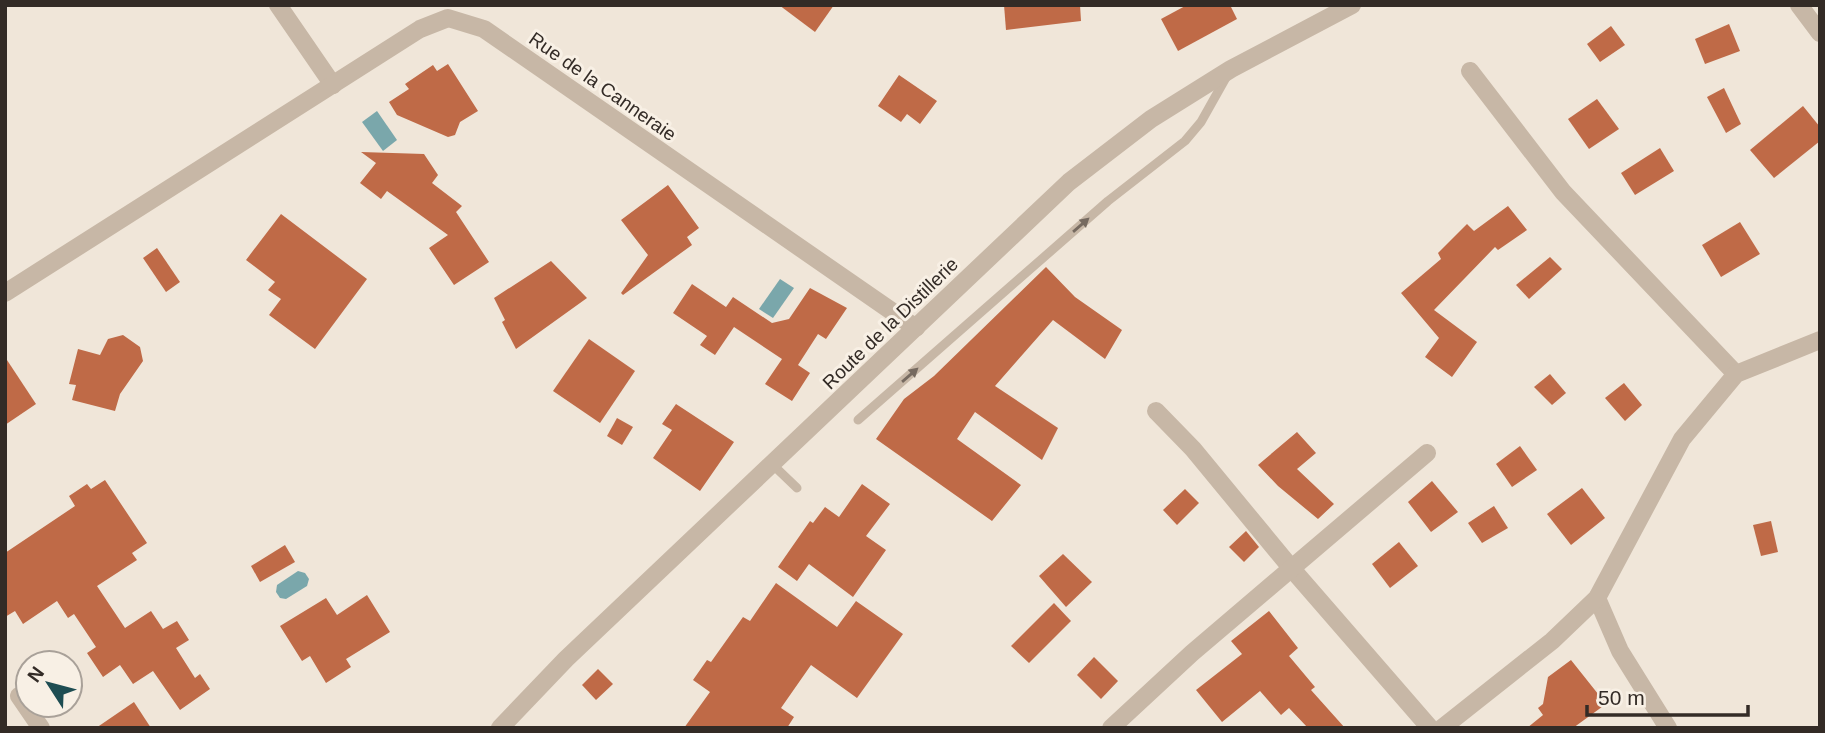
<svg xmlns="http://www.w3.org/2000/svg" width="1825" height="733" font-family="Helvetica,sans-serif">
	<rect width="100%" height="100%" fill="#f0e6d9"/>
	<g fill="#7aa7ab">
		<path d="M377,111L397,140L383,151L362,122Z"/>
		<path d="M780,279L794,288L773,318L759,309Z"/>
		<path d="M298,571L305,573L309,579L307,586L286,599L280,598L276,592L277,585Z"/>
	</g>
	<g fill="#bf6a47">
		<path d="M779,5H834L815,32Z"/>
		<path d="M1004,5H1080L1081,21L1006,30Z"/>
		<path d="M1187,5H1230L1237,19L1178,51L1161,19Z"/>
		<path d="M1729,24L1740,51L1705,64L1695,39Z"/>
		<path d="M1611,26L1625,45L1600,62L1587,44Z"/>
		<path d="M448,64L478,111L460,122L455,135L448,137L397,115L389,102L409,89L405,84L433,65L437,71Z"/>
		<path d="M899,75L937,101L920,124L907,114L901,122L878,106Z"/>
		<path d="M1724,88L1741,124L1726,133L1707,97Z"/>
		<path d="M1597,99L1619,129L1589,149L1568,119Z"/>
		<path d="M1803,106L1820,127V141L1774,178L1750,150Z"/>
		<path d="M1660,148L1674,171L1635,195L1621,173Z"/>
		<path d="M361,152L424,154L438,175L432,183L462,206L456,212L489,262L454,285L429,248L448,235L387,191L381,199L360,183L376,163Z"/>
		<path d="M668,185L699,228L687,237L692,245L623,295L621,293L648,255L621,220Z"/>
		<path d="M1508,206L1527,230L1498,250L1495,247L1434,310L1477,342L1452,377L1425,357L1439,338L1401,293L1441,259L1438,253L1467,224L1474,231Z"/>
		<path d="M281,214L367,279L315,349L269,315L281,299L268,290L275,282L246,260Z"/>
		<path d="M1740,222L1760,254L1721,277L1702,245Z"/>
		<path d="M157,248L180,282L166,292L143,258Z"/>
		<path d="M1550,257L1562,269L1529,299L1516,285Z"/>
		<path d="M551,261L587,298L516,349L502,322L505,320L494,298Z"/>
		<path d="M1046,267L1075,297L1122,330L1105,359L1053,320L995,386L1058,428L1042,460L975,412L957,439L1021,485L992,521L876,439L904,399L934,376Z"/>
		<path d="M692,284L726,307L733,297L772,323L789,319L810,288L847,308L826,339L818,334L798,365L810,373L792,401L765,384L782,359L734,327L715,355L700,345L707,336L673,313Z"/>
		<path d="M123,335L140,347L143,361L120,394L115,411L72,400L76,385L69,384L78,349L100,355L108,339Z"/>
		<path d="M589,339L635,371L600,423L553,391Z"/>
		<path d="M5,357L36,404L5,425Z"/>
		<path d="M1550,374L1566,393L1552,405L1534,387Z"/>
		<path d="M1624,383L1642,405L1625,421L1605,398Z"/>
		<path d="M676,404L734,442L700,491L653,458L672,430L662,424Z"/>
		<path d="M617,418L633,427L622,445L607,436Z"/>
		<path d="M1297,432L1316,453L1297,469L1334,504L1318,519L1278,486L1258,465Z"/>
		<path d="M1520,446L1537,470L1512,487L1496,464Z"/>
		<path d="M105,480L147,543L132,553L137,560L97,586L125,628L151,611L163,629L177,621L189,640L176,648L195,678L200,674L210,689L180,710L153,671L133,684L120,665L103,677L87,653L96,647L74,614L68,618L57,601L23,624L15,611L5,617V553L75,506L69,496L87,484L91,489Z"/>
		<path d="M1432,481L1458,512L1431,532L1408,502Z"/>
		<path d="M862,484L890,504L866,536L886,550L853,597L809,564L797,581L778,567L810,521L813,523L825,507L839,517Z"/>
		<path d="M1582,488L1605,518L1571,545L1547,514Z"/>
		<path d="M1185,489L1199,503L1177,525L1163,510Z"/>
		<path d="M1494,506L1508,528L1482,543L1468,523Z"/>
		<path d="M1771,521L1778,552L1761,556L1753,525Z"/>
		<path d="M1246,531L1259,547L1244,562L1229,547Z"/>
		<path d="M1399,542L1418,566L1390,588L1372,564Z"/>
		<path d="M285,545L295,562L260,582L251,566Z"/>
		<path d="M1063,554L1092,582L1066,607L1039,576Z"/>
		<path d="M776,583L837,627L856,601L903,634L857,698L811,665L781,708L794,717L787,728H684L710,692L693,680L707,660L711,662L743,617L750,621Z"/>
		<path d="M367,595L390,632L346,659L351,667L326,683L310,656L302,661L280,626L326,598L337,615Z"/>
		<path d="M1054,603L1071,621L1029,663L1011,646Z"/>
		<path d="M1269,611L1298,648L1289,656L1315,687L1311,690L1345,728H1308L1289,708L1281,715L1260,691L1222,722L1196,690L1242,654L1231,641Z"/>
		<path d="M1094,657L1118,681L1101,699L1077,675Z"/>
		<path d="M1571,660L1606,704L1573,728H1527L1543,715L1538,708L1543,704L1548,677Z"/>
		<path d="M598,669L613,684L596,700L582,685Z"/>
		<path d="M134,702L151,728H96Z"/>
	</g>
	<g fill="none" stroke-linecap="round" stroke-linejoin="round">
		<g stroke="#c7b7a6" stroke-width="9">
			<path d="M858,420L1108,201L1185,141L1201,122L1228,74"/>
			<path d="M772,464L797,488"/>
		</g>
		<g stroke="#c7b7a6" stroke-width="18">
			<path d="M278,5L333,85"/>
			<path d="M1799,5L1820,33"/>
			<path d="M1470,71L1563,192L1736,374"/>
			<path d="M5,293L420,29L448,18L484,29L916,328"/>
			<path d="M1156,411L1193,449L1292,569L1430,728"/>
			<path d="M1597,598L1620,651L1668,728"/>
			<path d="M19,696L41,728"/>
			<path d="M1111,728L1192,653L1427,453"/>
			<path d="M1442,728L1552,641L1597,598L1682,439L1736,374L1820,340"/>
		</g>
		<path stroke="#c7b7a6" stroke-width="18" d="M500,728L566,659L1069,182L1151,119L1231,69L1352,5"/>
	</g>
	<defs><path id="oneway-solid" d="M-6-.8H1V-3.2L6.5 0L1 3.2V.8H-6Z" transform="scale(1.75)"/></defs>
	<g fill="#766a60">
		<use href="#oneway-solid" transform="translate(1081 225) rotate(-41)"/>
		<use href="#oneway-solid" transform="translate(910 375) rotate(-41)"/>
	</g>
	<g text-anchor="middle" stroke-width="6" stroke-linejoin="round" paint-order="stroke">
		<g font-size="19" fill="#332b26" stroke="#f8f0e5">
			<text transform="translate(603 86) rotate(35)" y="7">Rue de la Canneraie</text>
			<text transform="translate(890 323) rotate(-44)" y="7">Route de la Distillerie</text>
		</g>
	</g>
	<rect width="1825" height="733" fill="none" stroke="#332b26" stroke-width="14"/>
	<g transform="translate(49 684) rotate(306)"><circle r="33" fill="#f8f0e5" stroke="#a9a199" stroke-width="2"/>
	<path d="M0-5L12 26L0 18L-12 26Z" fill="#1e4d52"/>
	<text y="-10" font-size="19" font-weight="bold" text-anchor="middle" fill="#332b26">N</text>
	</g>
	<path d="M1587 705v10h161v-10" fill="none" stroke="#332b26" stroke-width="3.5"/>
	<text x="1598" y="705" font-size="21" fill="#332b26" stroke="#f8f0e5" stroke-width="5" paint-order="stroke">50 m</text>
</svg>
